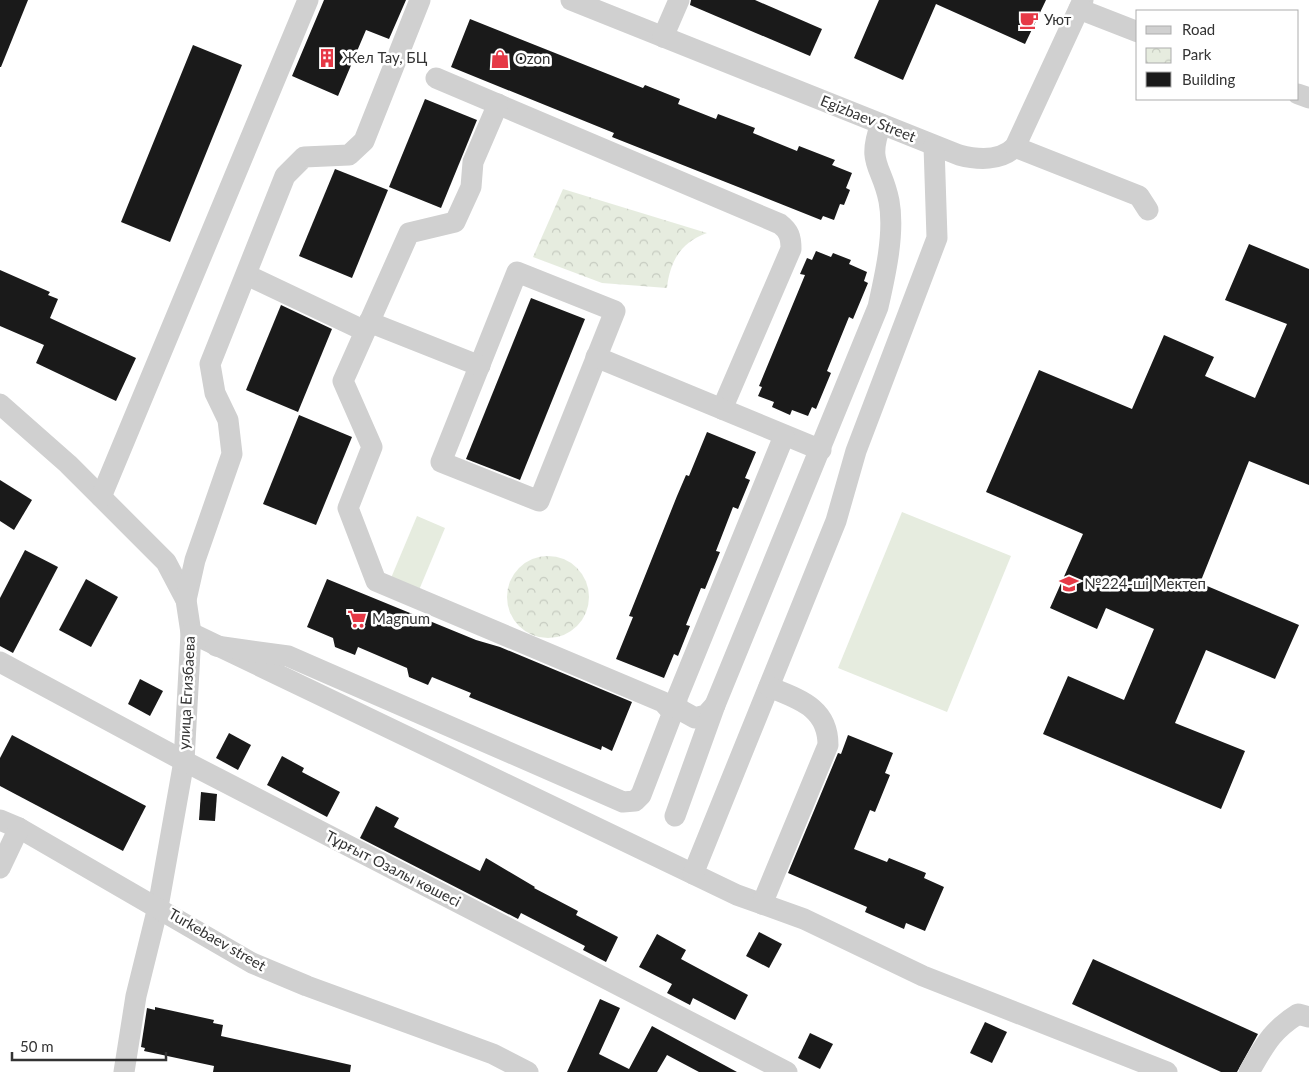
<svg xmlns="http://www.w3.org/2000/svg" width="1309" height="1072" font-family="Lato,sans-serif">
	<defs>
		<pattern id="park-crowns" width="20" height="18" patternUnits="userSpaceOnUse" patternTransform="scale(1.25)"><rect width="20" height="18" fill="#e6ecdf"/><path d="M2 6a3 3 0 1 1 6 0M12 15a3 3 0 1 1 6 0" fill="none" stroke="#c6cbc0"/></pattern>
	</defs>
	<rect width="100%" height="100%" fill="#fff"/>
	<g fill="url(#park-crowns)">
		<path d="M563,189L707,233C681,242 670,261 667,288L602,283L533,257Z"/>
		<circle cx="548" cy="597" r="41"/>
	</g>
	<g fill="#e6ecdf">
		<path d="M902,512L1011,556L947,712L838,668Z"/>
		<path d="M417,516L445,528L419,590L391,578Z"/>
	</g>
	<g fill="#1a1a1a">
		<path d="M0,0H28L1,67H0Z"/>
		<path d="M324,0H406L389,39L366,30L338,96L292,76Z"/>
		<path d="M691,0H755L822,29L810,56L690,5Z"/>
		<path d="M879,0H1046L1025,44L936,4L903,80L854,58Z"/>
		<path d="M470,19L643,88L645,85L680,99L678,104L716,119L718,114L755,128L753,133L797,151L799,146L835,160L832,165L852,173L846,188L850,190L844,205L840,204L834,220L823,216L821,220L612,137L614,133L451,67Z"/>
		<path d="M193,45L242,65L170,242L121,222Z"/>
		<path d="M425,99L477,120L441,208L389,187Z"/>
		<path d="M335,169L388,190L352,278L299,256Z"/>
		<path d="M1249,244L1309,269V485L1249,461L1200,583L1299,625L1275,679L1206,650L1175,723L1245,751L1221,809L1043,734L1068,676L1124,700L1154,629L1106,608L1097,629L1050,608L1083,534L986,492L1039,370L1132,409L1164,335L1214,357L1205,376L1255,398L1287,324L1225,300Z"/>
		<path d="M816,251L831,257L833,253L851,260L849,264L867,272L864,281L868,283L853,319L849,317L827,371L831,373L816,409L812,407L808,416L792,410L790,415L772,407L774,402L758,396L762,387L759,386L805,275L800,274L807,258L812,260Z"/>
		<path d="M0,270L50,292L48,295L58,299L50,318L136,358L116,401L36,363L44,345L0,326Z"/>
		<path d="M531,298L585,319L520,480L466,459Z"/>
		<path d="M281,305L332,329L298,412L246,390Z"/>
		<path d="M299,415L352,437L316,525L263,504Z"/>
		<path d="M707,432L756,452L745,478L750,480L738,509L733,507L716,551L720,552L705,589L701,588L686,625L690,626L678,656L674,654L664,678L616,659L633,617L629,616L677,496L686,475L689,476Z"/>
		<path d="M0,480L32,500L14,530L0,521Z"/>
		<path d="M25,550L58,567L13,653L0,646V598Z"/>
		<path d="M86,579L118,597L91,647L59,630Z"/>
		<path d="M327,579L476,640L500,647L632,702L612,751L602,746L601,750L469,697L471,693L432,677L428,685L409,677L407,668L358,647L355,655L335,647L333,638L307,627Z"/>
		<path d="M140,679L163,691L150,716L128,704Z"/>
		<path d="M229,733L251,745L238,770L216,758Z"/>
		<path d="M12,735L146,806L123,851L0,786V758Z"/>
		<path d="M848,735L893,753L885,773L890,775L875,812L870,810L854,849L887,862L889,858L926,873L924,878L944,887L925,931L906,923L904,929L865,912L867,907L788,873L838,753L841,754Z"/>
		<path d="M282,756L304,768L302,772L340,792L327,817L267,785Z"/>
		<path d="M201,792L217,794L215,821L199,820Z"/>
		<path d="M376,806L399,818L394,827L480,871L486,858L535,887L534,888L578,911L576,915L618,937L606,962L583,950L585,946L521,913L518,919L360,838Z"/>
		<path d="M759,932L782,944L769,968L746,956Z"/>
		<path d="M657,934L686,950L681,959L748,995L735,1020L693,998L690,1005L667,993L672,984L639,967Z"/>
		<path d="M1093,959L1258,1034L1237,1072H1221L1072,1004Z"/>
		<path d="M600,999L620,1008L599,1054L629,1069L652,1026L737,1072H699L667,1055L657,1072H567Z"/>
		<path d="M155,1007L214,1020L213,1023L223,1025L221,1036L351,1065L350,1072H213L214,1066L144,1051L145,1048L141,1047L147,1008L155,1010Z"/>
		<path d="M985,1022L1007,1032L992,1063L970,1053Z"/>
		<path d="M810,1033L833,1044L820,1069L798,1058Z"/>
	</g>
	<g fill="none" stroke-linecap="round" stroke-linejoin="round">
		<g stroke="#d0d0d0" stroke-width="21">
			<path d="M571,0L959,155C978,160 1001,161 1015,147L1083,0"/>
			<path d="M1079,9L1138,32"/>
			<path d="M663,37L679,0"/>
			<path d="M436,78L780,224C789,231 791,237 791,249L722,409"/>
			<path d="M1298,94L1309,98"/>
			<path d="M1015,147L1139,196L1148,210"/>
			<path d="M517,272L615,311L539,501L441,462Z"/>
			<path d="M247,275L365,331"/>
			<path d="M369,322L480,366"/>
			<path d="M596,357L821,450"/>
			<path d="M0,404L68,464L166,562L186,600L191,633L184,761L158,907L136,996L124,1072"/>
			<path d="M101,497L308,0"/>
			<path d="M186,600L195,560L232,454L228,420L215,393L210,364L285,176L304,157L349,155L364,141L420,0"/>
			<path d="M191,633L737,895L804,919L923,976L1167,1072"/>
			<path d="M216,646L288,656L623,802L635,801L641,795L671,717V711L663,702L376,581L348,508L372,447L343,381L409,233L455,222L471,187L473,162L498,104"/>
			<path d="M0,662L184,761L787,1072"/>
			<path d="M715,705L706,715L695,718L677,708V698L784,436"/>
			<path d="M675,816L715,705L878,307C885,276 895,233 889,201C882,165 866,164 881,124"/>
			<path d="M0,820L19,828L252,963L307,986L493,1054L528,1072"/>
			<path d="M0,868L19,828"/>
			<path d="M693,874L836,521L856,451L937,238L934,146"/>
			<path d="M762,904L828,745C828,707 798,699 769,687"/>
			<path d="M1249,1072C1265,1045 1271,1031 1298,1014L1309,1017"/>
		</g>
	</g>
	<defs>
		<g id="cafe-bare" transform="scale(1.5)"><path d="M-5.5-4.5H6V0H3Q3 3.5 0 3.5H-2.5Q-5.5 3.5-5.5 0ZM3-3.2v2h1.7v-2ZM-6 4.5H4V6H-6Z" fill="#e63946" stroke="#fff" stroke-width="2.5" paint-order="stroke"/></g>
		<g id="building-bare" transform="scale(1.5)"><path d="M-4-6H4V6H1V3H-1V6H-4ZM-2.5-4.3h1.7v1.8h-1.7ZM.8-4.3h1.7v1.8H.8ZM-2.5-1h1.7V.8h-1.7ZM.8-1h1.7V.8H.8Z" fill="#e63946" stroke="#fff" stroke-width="2.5" paint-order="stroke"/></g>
		<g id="shop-bare" transform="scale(1.5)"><path d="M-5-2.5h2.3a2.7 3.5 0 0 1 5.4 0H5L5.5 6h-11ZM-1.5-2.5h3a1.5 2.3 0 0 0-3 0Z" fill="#e63946" stroke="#fff" stroke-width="2.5" paint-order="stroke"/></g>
		<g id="school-bare" transform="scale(1.5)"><path d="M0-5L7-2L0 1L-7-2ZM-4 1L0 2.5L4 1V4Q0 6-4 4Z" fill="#e63946" stroke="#fff" stroke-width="2.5" paint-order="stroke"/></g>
		<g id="supermarket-bare" transform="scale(1.5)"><path d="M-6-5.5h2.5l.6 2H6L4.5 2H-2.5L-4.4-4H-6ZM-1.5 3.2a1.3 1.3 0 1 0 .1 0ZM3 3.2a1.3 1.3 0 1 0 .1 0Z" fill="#e63946" stroke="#fff" stroke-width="2.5" paint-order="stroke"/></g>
	</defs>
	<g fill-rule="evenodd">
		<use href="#cafe-bare" x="1029" y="20"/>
		<use href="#building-bare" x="327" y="58"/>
		<use href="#shop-bare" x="500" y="59"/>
		<use href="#school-bare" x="1069" y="584"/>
		<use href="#supermarket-bare" x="357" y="619"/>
	</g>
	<g text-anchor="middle" stroke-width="5" stroke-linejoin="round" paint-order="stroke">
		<g font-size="15" fill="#333" stroke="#fff" text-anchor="start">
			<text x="1044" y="25">Уют</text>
			<text x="342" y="63">Жел Тау, БЦ</text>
			<text x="515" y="64">Ozon</text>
			<text x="1084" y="589">№224-ші Мектеп</text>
			<text x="372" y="624">Magnum</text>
		</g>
		<g font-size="15" fill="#333" stroke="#fff">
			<text transform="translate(868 119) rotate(22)" y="5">Egizbaev Street</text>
			<text transform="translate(187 693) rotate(-87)" y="5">улица Егизбаева</text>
			<text transform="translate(393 869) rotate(27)" y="5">Тұрғыт Озалы көшесі</text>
			<text transform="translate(217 940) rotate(30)" y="5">Turkebaev street</text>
		</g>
	</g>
	<rect x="1136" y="10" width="162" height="90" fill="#ffffff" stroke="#adadad"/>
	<rect x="1146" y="26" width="25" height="8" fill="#d0d0d0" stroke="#adadad"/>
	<text x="1182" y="35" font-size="15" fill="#333333">Road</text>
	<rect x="1146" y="48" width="25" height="15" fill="url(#park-crowns)" stroke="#adadad"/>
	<text x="1182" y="60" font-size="15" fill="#333333">Park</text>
	<rect x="1146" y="72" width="25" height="15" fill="#1a1a1a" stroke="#adadad"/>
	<text x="1182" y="85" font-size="15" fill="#333333">Building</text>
	<path d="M12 1052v8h154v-8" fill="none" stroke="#333333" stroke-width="2.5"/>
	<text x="20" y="1052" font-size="15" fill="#333333" stroke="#ffffff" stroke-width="4" paint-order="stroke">50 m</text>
</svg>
